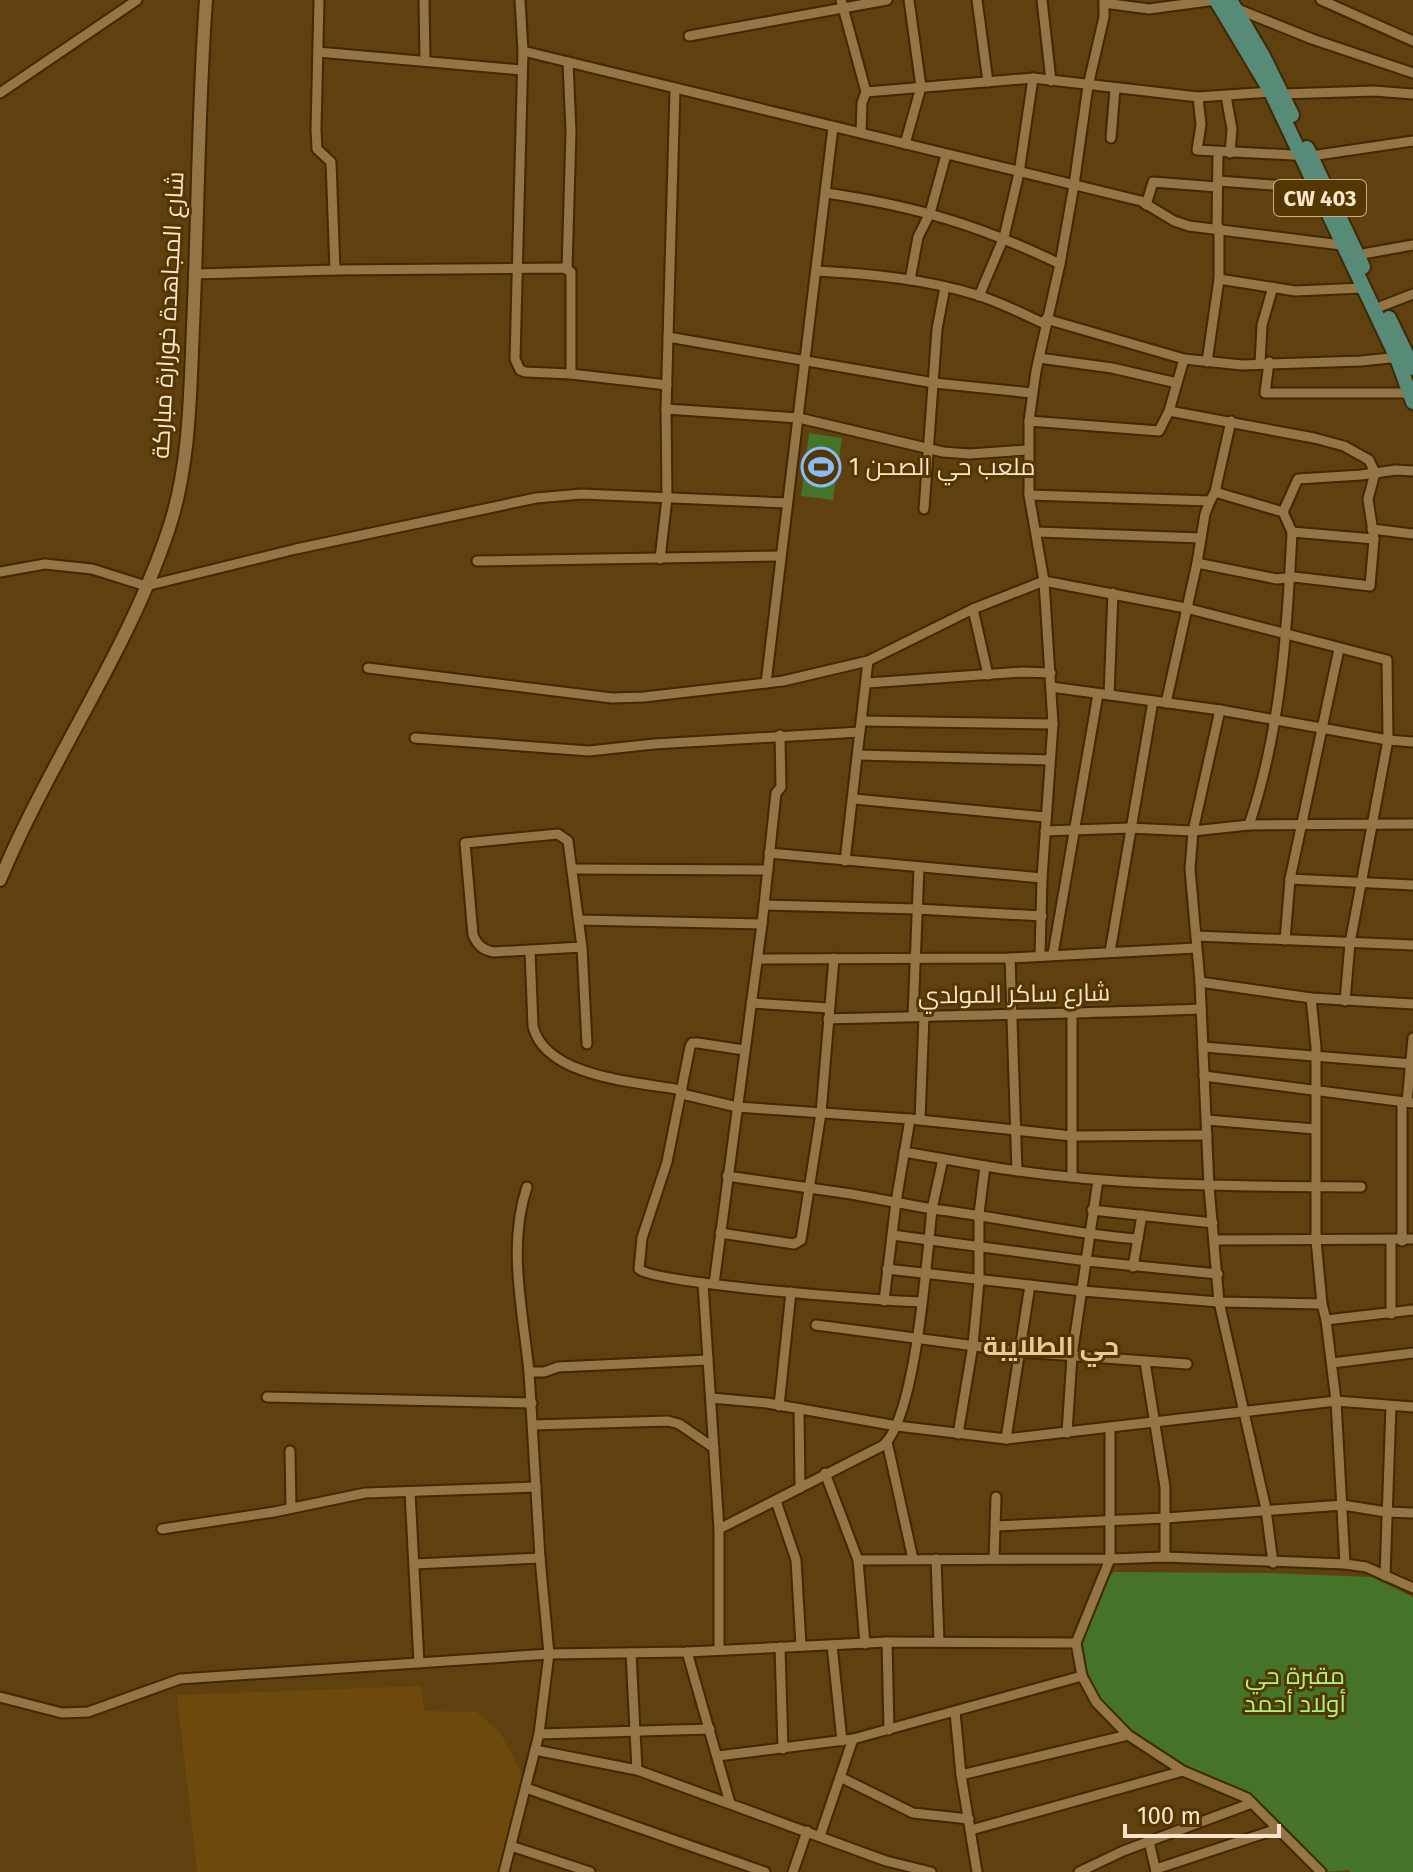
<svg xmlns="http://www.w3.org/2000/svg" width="1413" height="1872" font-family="'Fira Sans',Cairo,sans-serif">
	<rect width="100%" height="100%" fill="#5f400e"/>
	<path fill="#6d490c" d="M421,1686L424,1711L477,1712L500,1732L526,1782L499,1872H197L177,1695Z"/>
	<g fill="#457327">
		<path d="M809,433L842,438L833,500L801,496Z"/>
		<path d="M1114,1572L1267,1573L1372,1577L1413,1597V1872H1350L1349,1870L1324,1872L1248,1795L1183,1769L1126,1735L1090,1699L1070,1651L1101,1586Z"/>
	</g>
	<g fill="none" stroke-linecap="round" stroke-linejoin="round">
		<g stroke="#3f2802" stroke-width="13">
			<g id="minor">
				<path d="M424,0L425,60"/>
				<path d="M520,0L523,51L515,359L520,370L525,372L571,374"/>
				<path d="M841,0L866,92L862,103L861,133"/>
				<path d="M977,0L988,82"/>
				<path d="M1042,0L1051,81"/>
				<path d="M1321,0L1413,41"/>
				<path d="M1104,3L1149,9L1216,0"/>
				<path d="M1235,8L1312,39L1413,73"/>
				<path d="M689,36L887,0"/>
				<path d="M523,51L1141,201L1174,221L1189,226L1341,245"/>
				<path d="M318,52L521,70"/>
				<path d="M866,92L1033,78L1198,97L1271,92"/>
				<path d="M0,93L137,0"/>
				<path d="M1282,94L1374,91L1413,94"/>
				<path d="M1226,96L1232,129L1230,153"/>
				<path d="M1198,97L1201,125L1197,150L1311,156L1413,141"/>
				<path d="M1111,138L1115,89"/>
				<path d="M905,144L921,87L909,0"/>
				<path d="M1218,181L1315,188"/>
				<path d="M826,193C915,206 979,225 1060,264"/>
				<path d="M1146,205L1153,182L1217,187"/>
				<path d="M1217,227L1218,152"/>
				<path d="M1357,255L1413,245"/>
				<path d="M567,269L571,132L568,62"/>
				<path d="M335,270L564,268L571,272V374L667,385"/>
				<path d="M817,271C871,274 925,279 977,295C1000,302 1023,314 1045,324"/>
				<path d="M196,274L335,270L331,162L317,149L316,130L319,0"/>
				<path d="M1219,279L1295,291L1363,288"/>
				<path d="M910,280L918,237L930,213L946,155"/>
				<path d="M979,296L1004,237L1019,173L1033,78"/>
				<path d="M1382,306L1413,294"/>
				<path d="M1046,319L1184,359L1242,365L1361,361L1400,357"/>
				<path d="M668,337L934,383L1032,393"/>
				<path d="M1039,358L1112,368L1177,383"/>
				<path d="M1207,362L1219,279V228"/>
				<path d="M1269,362L1265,393H1409"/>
				<path d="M1260,363L1262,325L1273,287"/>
				<path d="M666,409L799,418L943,452L969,454L1027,450"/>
				<path d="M1169,411L1314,438L1344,446L1369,460L1375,473L1368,499L1374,539L1370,586L1294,577L1277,579L1197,563"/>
				<path d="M1029,421L1159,431L1169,411L1184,359"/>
				<path d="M1215,492L1231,421"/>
				<path d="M1029,495L1210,501L1215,492L1283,512L1292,532"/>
				<path d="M924,509L937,329L945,287"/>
				<path d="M1283,512L1298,479L1361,475L1396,470L1413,471"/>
				<path d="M1372,529L1413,534"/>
				<path d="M1037,532L1201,538"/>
				<path d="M660,559L667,498L666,409L675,90"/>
				<path d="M477,561L780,556"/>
				<path d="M0,572L45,564L92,569L146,586L296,549L536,498L582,494L786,503"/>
				<path d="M973,609L988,675"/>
				<path d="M1339,649L1290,879L1413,885"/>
				<path d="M368,668L612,698L644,697L783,681L868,661L973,609L1044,581L1186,608L1387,660L1388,740L1350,943L1345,1001"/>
				<path d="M766,683L833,127"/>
				<path d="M867,683L1023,672L1051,673"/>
				<path d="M1051,687L1220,710L1388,740L1413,742"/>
				<path d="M1109,695L1113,593"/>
				<path d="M1166,703L1197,563L1205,514L1210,501"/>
				<path d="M1220,710L1193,831L1190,869L1200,982L1209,1187L1219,1302L1266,1509L1273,1563"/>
				<path d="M863,721L1053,724"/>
				<path d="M415,738L589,751L654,744L860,732"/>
				<path d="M858,755L1050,760"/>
				<path d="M854,799L1045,817"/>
				<path d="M1249,825C1281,730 1287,632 1292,532L1374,539"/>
				<path d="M1045,831L1129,828L1193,831L1249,825L1413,824"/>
				<path d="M769,853L1042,878"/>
				<path d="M845,861L868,661"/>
				<path d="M573,869L768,870"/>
				<path d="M764,905L917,909L1042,916"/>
				<path d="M579,920L762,924"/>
				<path d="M1196,936L1413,945"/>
				<path d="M1285,940L1290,879"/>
				<path d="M582,947L494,952C483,950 478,946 473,935L465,843L558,834L568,841L582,947L587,1044"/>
				<path d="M530,951L533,1026C545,1078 638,1082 682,1090"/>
				<path d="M1110,952L1153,701"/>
				<path d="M1053,954L1098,694"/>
				<path d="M1040,955L1042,878L1053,724L1044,581L1029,495V421L1036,371L1060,264L1074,185L1088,86L1104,17V0"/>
				<path d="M1010,958L1017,1171"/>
				<path d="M758,959L1010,958L1196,948"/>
				<path d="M1200,982L1311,998L1413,1004"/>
				<path d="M1311,998L1316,1047V1240L1322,1304L1326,1320L1336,1401L1345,1564"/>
				<path d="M751,1003L829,1008"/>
				<path d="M1072,1014V1177"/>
				<path d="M913,1016L919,867"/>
				<path d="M828,1019C953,1015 1077,1014 1201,1009"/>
				<path d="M1203,1047L1413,1064"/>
				<path d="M744,1050L698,1043H692L690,1047L667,1162L642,1238L639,1269C655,1284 885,1301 921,1302"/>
				<path d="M1204,1076L1413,1103"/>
				<path d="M682,1094L737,1107L910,1119L1072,1136L1207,1135"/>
				<path d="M1407,1102L1413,1038"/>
				<path d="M920,1120L924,1016"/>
				<path d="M1207,1120L1315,1129"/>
				<path d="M904,1152L985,1166"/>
				<path d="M727,1176L851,1194L932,1209L943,1159"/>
				<path d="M527,1187C507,1246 523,1311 529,1372"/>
				<path d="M1092,1210L1213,1223"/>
				<path d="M720,1233L794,1244L801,1240L821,1113L834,958"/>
				<path d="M892,1235L1087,1261L1218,1274"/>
				<path d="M1214,1240L1413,1239"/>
				<path d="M1391,1241V1314"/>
				<path d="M1402,1241V1102"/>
				<path d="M1133,1267L1142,1215"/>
				<path d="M887,1269L1082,1291L1219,1302L1322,1304"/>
				<path d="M703,1283L719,1529"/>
				<path d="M714,1284L762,924L776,793L781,787L780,735"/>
				<path d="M884,1301L896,1202L910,1119"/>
				<path d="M1326,1320L1413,1310"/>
				<path d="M816,1325L1021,1352L1187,1364"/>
				<path d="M1145,1362L1165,1487V1557"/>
				<path d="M1332,1363L1413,1353"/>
				<path d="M267,1397L532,1403"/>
				<path d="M711,1398L767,1403L897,1426L1006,1439L1336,1401L1413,1407"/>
				<path d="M779,1406L791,1292"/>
				<path d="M799,1409L800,1488"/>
				<path d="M533,1425L668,1421L679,1424L714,1448"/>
				<path d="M1067,1433L1072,1356L1098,1180"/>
				<path d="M958,1434L973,1345L979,1281V1214L985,1166C1110,1187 1235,1186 1361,1187"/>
				<path d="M1006,1439L1030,1285"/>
				<path d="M887,1442L913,1559"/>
				<path d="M290,1451L291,1508"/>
				<path d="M825,1473L858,1560L865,1644"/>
				<path d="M410,1492L419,1663"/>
				<path d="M776,1501L796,1560L801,1646"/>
				<path d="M996,1526L1166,1518L1343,1505L1386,1512L1413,1513"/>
				<path d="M162,1529L274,1512L365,1493L536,1487"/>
				<path d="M936,1559L939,1642"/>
				<path d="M994,1559L996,1497"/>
				<path d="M858,1560L1110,1559V1427"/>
				<path d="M414,1564L540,1558"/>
				<path d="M1385,1576L1391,1406"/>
				<path d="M887,1642L889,1730"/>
				<path d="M832,1645L842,1741"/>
				<path d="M780,1647L783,1749"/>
				<path d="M719,1650V1529L882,1446C916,1421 927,1255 932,1209C1002,1217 1069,1234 1138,1239"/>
				<path d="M687,1652L730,1803"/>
				<path d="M631,1653L637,1770"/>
				<path d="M0,1697L62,1713L88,1712L180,1679L549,1654L540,1558L529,1372H544L558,1367L708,1360"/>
				<path d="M955,1712L961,1775L977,1872"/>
				<path d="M539,1734L710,1729"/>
				<path d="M535,1750L637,1770L886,1861L931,1872"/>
				<path d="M718,1756L853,1739L1082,1676"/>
				<path d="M961,1775L1128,1735"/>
				<path d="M840,1777L913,1813L969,1819"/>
				<path d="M526,1788L765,1872"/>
				<path d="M971,1830L1183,1771"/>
				<path d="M820,1836L853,1739"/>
				<path d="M1149,1841L1156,1872"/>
				<path d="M511,1846L590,1872"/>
				<path d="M1156,1869L1277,1829"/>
				<path d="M504,1872L539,1734L549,1654L687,1652L887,1642L1076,1643"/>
				<path d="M793,1872L807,1831"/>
				<path d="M1079,1872L1123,1851L1252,1803"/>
				<path d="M1321,1872L1247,1798L1183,1771L1128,1735L1096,1702L1082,1676L1076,1643L1110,1559L1165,1557L1345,1564L1366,1567L1413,1588"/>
			</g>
		</g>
		<g stroke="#3f2802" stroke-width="16">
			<path id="tertiary" d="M0,880C49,762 128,651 168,531C190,467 190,394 193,327C198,218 198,109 206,0"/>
		</g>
		<g stroke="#3f2802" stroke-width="18">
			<g id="primary">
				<path d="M1216,0L1271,92L1397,358L1413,402"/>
				<path d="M1230,0L1263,56L1292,115"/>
				<path d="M1307,148L1363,267"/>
				<path d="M1389,318L1413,368"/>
			</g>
		</g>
		<use href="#minor" stroke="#957445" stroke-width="9"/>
		<use href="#tertiary" stroke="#957445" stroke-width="12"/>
		<use href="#primary" stroke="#578a77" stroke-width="14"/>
	</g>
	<defs>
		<g id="stadium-ring" transform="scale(2)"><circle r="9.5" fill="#533600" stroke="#88bbfc" stroke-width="1.5"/><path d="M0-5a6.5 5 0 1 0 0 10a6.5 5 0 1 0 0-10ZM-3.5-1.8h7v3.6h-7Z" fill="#88bbfc"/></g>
	</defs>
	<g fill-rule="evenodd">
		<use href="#stadium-ring" x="821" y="467"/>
	</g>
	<g text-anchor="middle" stroke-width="6" stroke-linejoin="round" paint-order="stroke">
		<rect fill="#533600" stroke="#c6b090" stroke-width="2" x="1274" y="180" width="92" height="36" rx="6"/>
		<g font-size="22" font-weight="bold" fill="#f8e5cd">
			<text x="1320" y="206">CW 403</text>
		</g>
		<g font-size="24" fill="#f8e5cd" stroke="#533600">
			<text transform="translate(168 315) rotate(-87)" y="8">شارع المجاهدة خورارة مباركة</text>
			<text transform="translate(1014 994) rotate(-1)" y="8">شارع ساكر المولدي</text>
		</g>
		<g font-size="24" fill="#f8e5cd" stroke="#533600" text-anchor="start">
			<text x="849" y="475">ملعب حي الصحن 1</text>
		</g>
		<g font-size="24" fill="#aaf67d" stroke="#533600">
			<text x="1295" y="1684">مقبرة حي<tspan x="1295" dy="28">أولاد أحمد</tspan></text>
		</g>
		<g font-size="26" font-weight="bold" fill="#edc897" stroke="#533600">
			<text x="1051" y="1355">حي الطلايبة</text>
		</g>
	</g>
	<path d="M1125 1824v12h154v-12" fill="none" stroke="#f8e5cd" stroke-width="4"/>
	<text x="1137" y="1824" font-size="24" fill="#f8e5cd" stroke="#533600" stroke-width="6" paint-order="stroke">100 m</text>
</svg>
